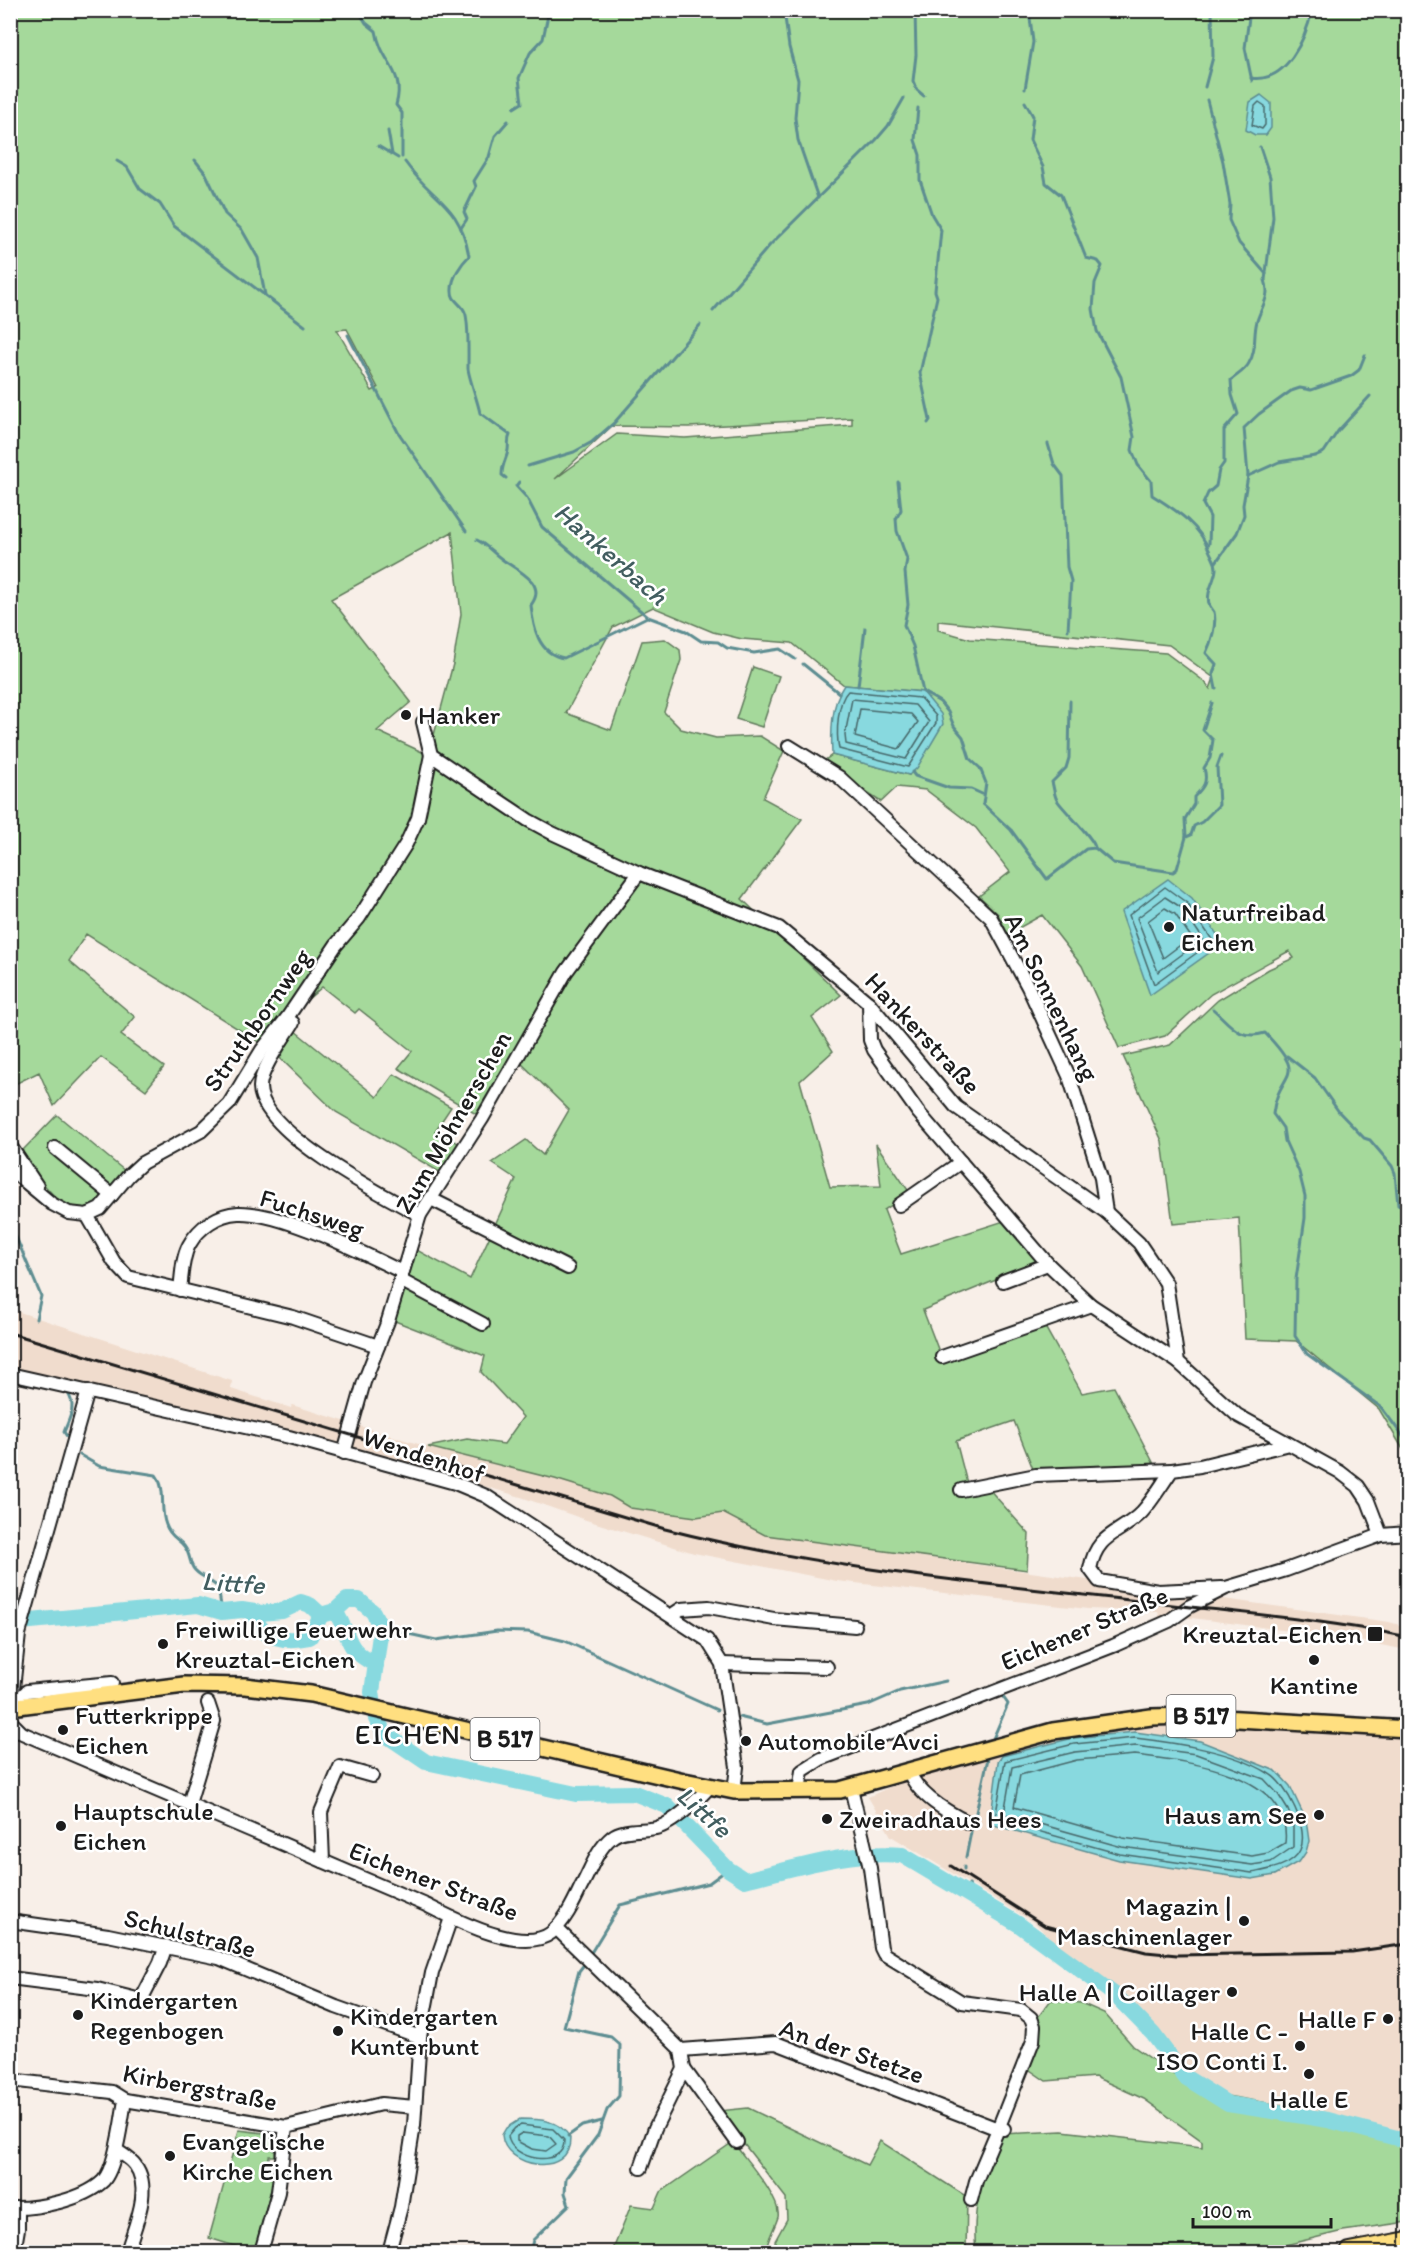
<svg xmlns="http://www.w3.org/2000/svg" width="1418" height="2263" font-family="Itim,sans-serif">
	<rect width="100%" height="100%" fill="#f8efe8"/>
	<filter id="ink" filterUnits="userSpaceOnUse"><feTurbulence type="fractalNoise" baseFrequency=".0167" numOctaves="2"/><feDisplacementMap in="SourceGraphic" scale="12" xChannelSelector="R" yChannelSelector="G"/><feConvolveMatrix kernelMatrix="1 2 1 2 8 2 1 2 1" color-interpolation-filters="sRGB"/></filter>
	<g filter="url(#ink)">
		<g fill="#f0dccd">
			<path d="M10,1309L232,1381L231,1389L291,1408L292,1405L428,1447L555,1479L610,1496L630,1508L696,1517L723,1513L765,1535L1389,1622L1407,1627V1650L1343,1638L1245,1625L1184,1617L1160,1619L1158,1612L1088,1609L837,1581L694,1553L586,1520L521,1497L304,1434L11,1368Z"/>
			<path d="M1134,1725L1407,1732V2143L1253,2106L1190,2082L1036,1924L891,1836L868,1797L918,1774L1012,1747Z"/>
		</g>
		<g fill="#a5d99b" stroke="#607a5c" stroke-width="1.5" fill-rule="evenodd">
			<path d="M11,11H1407V1456L1379,1409L1296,1341L1245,1339L1239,1218L1173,1224L1162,1141L1123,1056L1170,1045L1218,1000L1269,969L1294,958L1289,951L1211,994L1165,1036L1119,1048L1082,966L1042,915L1008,934L998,914L979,896L1010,872L976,828L926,790L897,787L881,802L821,763L832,755L909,775L923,692L844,685L792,643L742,639L713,632L653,607L613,627L566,713L611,730L642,641L665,639L680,650L681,660L664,712L681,729L716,738L760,736L784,751L763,798L802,819L742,899L841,995L812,1018L833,1051L800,1081L830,1187L881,1186L876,1144L910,1193L884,1210L901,1254L1004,1221L1040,1262L923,1310L943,1362L1045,1327L1082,1393L1114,1387L1155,1466L1033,1469L1014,1421L956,1441L969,1491L988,1488L1029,1534L1027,1570L765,1535L723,1513L696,1517L630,1508L610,1496L555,1479L428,1447L467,1439L504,1444L523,1417L481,1372L485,1356L395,1321L415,1249L470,1279L516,1179L492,1163L526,1140L543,1155L569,1110L519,1061L569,975L640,870L530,815L436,753L434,735L453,664L461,614L452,532L331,599L411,702L377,731L422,752L631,874L562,969L476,1114L398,1068L412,1051L359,1009L355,1013L322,987L259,1042L86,934L69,961L135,1017L121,1035L164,1067L146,1090L101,1057L54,1106L39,1072L11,1086ZM347,329L378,388L372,391L337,330ZM852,418V425L685,438L617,434L555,479L612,426L689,427ZM938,621L1169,645L1214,678L1210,689L1205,682L1166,653L970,639L938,630Z"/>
			<path d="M753,667L779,676L762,727L736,719Z"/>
			<path d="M295,1031L377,1097L394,1074L451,1107L435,1131L460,1144L443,1174L336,1112L280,1058Z"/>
			<path d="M57,1115L125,1171C116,1182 106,1199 94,1207C65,1224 34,1171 21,1152Z"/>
			<path d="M1051,2000L1081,2003L1104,2013L1133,2046L1197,2091L1298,2108L1407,2146V2222L1343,2231L1257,2252H976C971,2205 983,2176 1002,2134L1062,2131L1202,2147V2141L1144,2099L1095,2077L1046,2081L1027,2068L1038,2036V2017Z"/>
			<path d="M748,2108L867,2165L880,2141L967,2197L966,2252H774L775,2241L787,2219L786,2198L718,2111Z"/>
			<path d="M239,2130L264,2133L270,2136L276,2156H269L268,2174L275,2175L254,2252L209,2238Z"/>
			<path d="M733,2142C744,2158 782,2199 778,2217C774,2230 767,2239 766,2252H612L631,2205L654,2208L661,2192Z"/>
		</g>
		<g fill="#88d9df" stroke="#5d8d91" stroke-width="1.5">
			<path d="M1261,95L1271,103V128L1266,135H1255L1246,130L1250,102Z"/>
			<path d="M844,685L923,692L941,714L943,724L917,768L909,775L832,755C831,732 831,704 844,685Z"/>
			<path d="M1168,879L1192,898L1223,943L1150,995L1121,912Z"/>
			<path d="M1135,1732L1200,1741L1276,1771L1290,1786L1306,1820L1309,1841L1306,1852L1300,1861L1275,1875L1252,1879L1119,1860L990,1824L998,1762L1002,1756L1073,1738Z"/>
			<path d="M520,2119C538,2119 560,2119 570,2138C571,2179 504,2168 502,2135L506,2128Z"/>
		</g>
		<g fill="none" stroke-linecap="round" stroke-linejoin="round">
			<g stroke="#47686a" stroke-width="1.5">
				<path d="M1259,102L1265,106V125L1262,129L1252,125L1255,106Z"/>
				<path d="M848,691L920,698L936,716V723L908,767L839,749C836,734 837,702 848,691Z"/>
				<path d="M852,699L915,705L929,722L906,759L846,744L845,735Z"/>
				<path d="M860,709L911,714L918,722L899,749L855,737Z"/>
				<path d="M1165,887L1187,903L1213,941L1154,984L1129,915Z"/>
				<path d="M1165,897L1182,908L1203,939L1158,972L1137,918Z"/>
				<path d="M1165,908L1175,914L1191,937L1163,958L1148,921Z"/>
				<path d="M1135,1738C1177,1743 1232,1751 1268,1773C1287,1783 1310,1830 1300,1850C1293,1866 1267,1870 1252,1873L1120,1854L995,1819L1005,1761L1074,1744Z"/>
				<path d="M1136,1746L1196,1754L1264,1779L1278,1794L1288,1810L1293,1823V1847L1271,1862L1252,1865L1122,1847L1004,1814L1012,1767L1075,1752Z"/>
				<path d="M1135,1755C1184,1761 1293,1772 1285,1843L1268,1853L1252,1856L1123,1838L1014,1807L1020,1775L1077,1760Z"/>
				<path d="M521,2125L553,2129L564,2140C565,2170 510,2160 508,2136L515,2128Z"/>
				<path d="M522,2133L549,2136L556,2144L546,2151L532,2149L517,2141V2136Z"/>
			</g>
			<g stroke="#5d8d91" stroke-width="3">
				<path d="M358,10L366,23L376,31C381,63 406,71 396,105L402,113V157"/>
				<path d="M784,10L789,47L798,80L795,118L798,140L818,198"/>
				<path d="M915,10L916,55L913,81L917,90L924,96"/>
				<path d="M1250,10L1245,48L1252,81"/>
				<path d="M1251,78C1286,84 1306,38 1312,10"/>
				<path d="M1205,87L1213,57L1212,10"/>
				<path d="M1025,89L1033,42L1029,10"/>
				<path d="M1207,100L1223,162L1230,204L1229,220L1239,243L1266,274"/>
				<path d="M1025,102L1033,116L1030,140L1043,167L1046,183L1061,195L1086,258L1098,261L1102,266L1095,283L1093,309L1097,331L1121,377L1134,437L1132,450L1138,465L1151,481L1152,495C1177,511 1199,524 1210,552C1213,559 1216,561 1216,569C1215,581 1206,591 1209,604C1210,607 1213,610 1214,612C1217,624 1211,643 1206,653L1216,664L1213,674L1216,689"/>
				<path d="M514,108L522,103L519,78L530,53L543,39L549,10"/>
				<path d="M918,108L915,140L920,155V180L932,215L941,230L935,291L937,297L920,373L930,420L928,423"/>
				<path d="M388,131L392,154"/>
				<path d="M378,146L398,158"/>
				<path d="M195,160L206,174L225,214L242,230L258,258L265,295"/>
				<path d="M117,161L127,167L140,189L160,204L174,226L305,326"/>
				<path d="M405,162C433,202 459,201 469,256C461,264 452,277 452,289C451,302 461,302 465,312C469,321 468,357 468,368C468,375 478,402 480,413L510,435C507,441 509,444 508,450C507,459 502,463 502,475L506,478"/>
				<path d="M461,228L467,219L464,212L476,187L474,181L489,157L495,136L508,121"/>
				<path d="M713,311L770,245L876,140L888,126L904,98"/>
				<path d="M348,335L398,432L466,531"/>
				<path d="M1048,444L1054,464L1063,476L1067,567L1071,581L1068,630"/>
				<path d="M528,466L574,452L592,442L614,423L700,325"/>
				<path d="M1248,476L1279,462L1315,456L1324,452L1338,431L1370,396"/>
				<path d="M519,482L516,486L527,498L542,527L648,617L686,631L701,641L718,642L727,648L754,653L780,649L795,659"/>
				<path d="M898,482L901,510L896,519L897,531L907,559L905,572L908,605L904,625L913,646L923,692L940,702L948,712L954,726L963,737L970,759L980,768L986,783L983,804L1011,830L1047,879L1086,849L1095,848L1113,863L1173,872L1177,869L1186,837L1185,819L1194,804V797C1204,787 1208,782 1204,768L1210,758L1213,740L1203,730L1212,703"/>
				<path d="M477,540C487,545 494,554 503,560C517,570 548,583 531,605C533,627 538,654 564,658L647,617"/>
				<path d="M1209,544L1210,517L1203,504L1208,493L1216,486L1219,470L1224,463V430L1238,414L1232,395L1231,380C1237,375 1246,370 1249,363C1257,350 1253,335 1257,321C1262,305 1271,297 1265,280L1273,217L1270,177L1260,147"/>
				<path d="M1216,562L1237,533L1244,515L1243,505L1248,476L1244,428L1259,414L1291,391L1300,388L1311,390L1351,376L1359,370L1365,355"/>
				<path d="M803,664L839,693"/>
				<path d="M858,686L865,628"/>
				<path d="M1070,701L1069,758L1066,768L1052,782C1054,788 1054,795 1057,800C1065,812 1095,839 1095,848"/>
				<path d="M912,772L915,776L949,788L971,789L982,794"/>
				<path d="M1186,837L1191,835L1194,826L1202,822L1219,805L1217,767L1221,756"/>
				<path d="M1213,1009C1231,1025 1239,1041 1265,1033C1311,1081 1278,1069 1273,1114L1283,1128L1285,1141L1299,1172L1305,1196V1218L1296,1279L1295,1336L1307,1354L1381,1407L1408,1443"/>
				<path d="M1287,1056L1315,1078L1339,1112L1364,1138L1370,1140L1392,1166L1395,1173L1398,1205L1408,1209"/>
				<path d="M10,1223L41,1296L36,1319"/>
				<path d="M67,1392C77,1406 70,1417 64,1432L68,1438"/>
				<path d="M80,1455L99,1466L156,1475C167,1490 159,1508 166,1525C170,1537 178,1538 184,1546C194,1559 185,1566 204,1577"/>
				<path d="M211,1582L218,1587L222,1612"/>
				<path d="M381,1628L436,1640L497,1631L528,1632L565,1641L717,1710"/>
				<path d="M739,1717L767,1724L868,1705L900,1691L946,1681"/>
				<path d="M992,1741L1008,1704L1003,1697"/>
				<path d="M975,1817L989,1754"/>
				<path d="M966,1857L971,1832"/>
				<path d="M964,1867V1869"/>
				<path d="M969,1884L972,1897"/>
				<path d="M589,1956L620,1905L709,1883L728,1869"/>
				<path d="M568,2136L582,2126L602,2121"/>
				<path d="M530,2252L533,2240L569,2205L565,2193L566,2178L598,2135L607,2110L619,2096L620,2045L611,2037L564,2027L579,1971L586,1962"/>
			</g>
			<g stroke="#88d9df" stroke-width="16">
				<path d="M335,1611C353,1639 342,1647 376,1665"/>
				<path d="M254,1612C258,1640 286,1642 310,1637L321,1615"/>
				<path d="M10,1623L198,1605L222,1612L242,1610L261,1613L282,1611L301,1602L310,1605L321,1615L335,1611L347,1600H359L373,1612L381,1628L372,1692L376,1719L386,1735L426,1762L576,1794L634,1793L667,1806L728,1869L745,1880C796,1868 850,1850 902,1855L1018,1924L1115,1995L1153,2034L1185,2077L1228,2104L1328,2120L1408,2141"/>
			</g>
			<g stroke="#1c1c1c" stroke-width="16">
				<g id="minor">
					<path d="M423,722L431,755L528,820L552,833L639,873L779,928L869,1003L956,1107L1106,1212L1139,1243L1166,1283L1178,1362L1237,1415L1340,1472L1358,1486L1368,1501L1381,1535"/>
					<path d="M789,746L839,777L991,918L1028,987L1069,1076L1101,1178L1106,1212"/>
					<path d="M869,1003L870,1040L874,1050L918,1112L1048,1264L1091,1305L1178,1362"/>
					<path d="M290,1021L293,1023C283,1039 260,1070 260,1087C260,1132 384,1196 420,1215"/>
					<path d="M11,1147L37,1186"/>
					<path d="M55,1148L112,1195"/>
					<path d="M10,1169L52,1204L69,1213L87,1215L100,1209L129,1175L142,1163L201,1131L229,1104L262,1050L287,1018L336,945L359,918L406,844L418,818L431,755"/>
					<path d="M431,1199L568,1268"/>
					<path d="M899,1205L961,1162"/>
					<path d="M87,1215L114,1262L128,1277L293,1317L378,1346"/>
					<path d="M400,1280L483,1324"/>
					<path d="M1003,1281L1048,1264"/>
					<path d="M180,1290C182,1275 182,1258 189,1245C199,1227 218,1214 238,1213C278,1211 364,1253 402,1272"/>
					<path d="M942,1357L1091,1305"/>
					<path d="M10,1374L289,1437L455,1483L486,1496L707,1640L722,1664L737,1767L734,1791"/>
					<path d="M344,1453L364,1382L388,1321L420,1215L482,1119L566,972L639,873"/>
					<path d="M961,1490L1036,1475L1172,1470"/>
					<path d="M1222,1588L1158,1591L1099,1581L1090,1569C1097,1532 1120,1535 1142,1512C1153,1500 1162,1484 1172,1470L1200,1466L1289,1444"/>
					<path d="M672,1615L681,1609L709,1607L774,1619L855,1626"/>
					<path d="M722,1664L827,1667"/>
					<path d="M11,1707L19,1634L88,1391"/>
					<path d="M11,1707L27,1691L112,1683"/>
					<path d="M10,1721L22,1733L426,1905C454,1919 522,1955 551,1933C565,1921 573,1904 581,1887C590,1871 597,1849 612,1837C623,1828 643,1831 656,1828C673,1824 699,1799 710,1786"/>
					<path d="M909,1771C917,1795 947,1812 969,1823"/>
					<path d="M799,1791L802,1771L821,1759L1113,1646L1169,1621L1190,1606L1226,1588L1286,1570L1381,1535L1408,1533"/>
					<path d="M189,1804L214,1721L208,1703"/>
					<path d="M323,1861L321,1812L340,1767L372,1776"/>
					<path d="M10,1921L108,1935L219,1958L336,2007L420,2037"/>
					<path d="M556,1928L681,2050L776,2043L998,2129L1033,2041L1034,2026L1031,2018L1021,2010L962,2002L884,1954L881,1948L870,1868L851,1788"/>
					<path d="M10,1978L97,1989L141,2000L160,1963L166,1946"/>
					<path d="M684,2069L737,2142"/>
					<path d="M10,2080L112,2092L125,2100L286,2127L381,2104L415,2107"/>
					<path d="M116,2150C122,2154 131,2159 135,2165C153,2189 134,2227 127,2252"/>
					<path d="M641,2168L655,2128L684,2069L681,2050"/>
					<path d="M971,2200L976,2181L998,2129H1004"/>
					<path d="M10,2208C38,2209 83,2200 103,2181C116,2168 122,2118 125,2100"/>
					<path d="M14,2252L18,2229V2208"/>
					<path d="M261,2252L278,2192L286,2127"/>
					<path d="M389,2252L401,2207L414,2125L420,2037L432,1973L451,1918"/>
				</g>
			</g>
			<g stroke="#1c1c1c" stroke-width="20">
				<path id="major" d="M10,1707L184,1685L245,1686L311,1694L684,1781L734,1791L840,1790L1053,1731L1151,1717L1188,1716L1408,1729"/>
			</g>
			<g stroke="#1c1c1c" stroke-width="22">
				<path id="highway" d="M1350,2252L1408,2241"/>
			</g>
			<use href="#minor" stroke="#fff" stroke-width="12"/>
			<use href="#major" stroke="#ffdf80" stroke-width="15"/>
			<use href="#highway" stroke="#ffdf80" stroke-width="18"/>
			<g stroke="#1c1c1c" stroke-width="3">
				<path d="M10,1333L665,1529C837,1573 1015,1586 1191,1607C1263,1615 1336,1622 1408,1637"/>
				<path d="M951,1866L1045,1926L1146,1952L1177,1955L1352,1952L1408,1944"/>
			</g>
		</g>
	</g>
	<g fill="#1c1c1c" stroke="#fff" stroke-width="2">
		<circle cx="406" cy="715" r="6"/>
		<circle cx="1169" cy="927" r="6"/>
		<rect x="1367" y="1626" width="16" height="16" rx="3"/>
		<circle cx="163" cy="1644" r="6"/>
		<circle cx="1314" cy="1660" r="6"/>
		<circle cx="63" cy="1730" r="6"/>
		<circle cx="746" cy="1741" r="6"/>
		<circle cx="1319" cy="1815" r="6"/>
		<circle cx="827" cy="1819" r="6"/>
		<circle cx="61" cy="1826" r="6"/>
		<circle cx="1244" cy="1921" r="6"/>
		<circle cx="1232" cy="1992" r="6"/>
		<circle cx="78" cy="2015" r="6"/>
		<circle cx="1388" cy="2019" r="6"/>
		<circle cx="338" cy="2031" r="6"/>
		<circle cx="1300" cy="2046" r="6"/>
		<circle cx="1309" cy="2074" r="6"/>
		<circle cx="170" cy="2156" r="6"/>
	</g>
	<g text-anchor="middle" stroke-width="5" stroke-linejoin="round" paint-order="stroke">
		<g fill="#fff" stroke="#606060" stroke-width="1.5">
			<rect x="1166.5" y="1695" width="69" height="42" rx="4.5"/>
			<rect x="470.5" y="1718" width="69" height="42" rx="4.5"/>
		</g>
		<g font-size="24" font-weight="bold" fill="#1c1c1c">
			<text x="1201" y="1724">B 517</text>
			<text x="505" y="1747">B 517</text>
		</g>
		<g font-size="26" fill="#1c1c1c" stroke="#fff" text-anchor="start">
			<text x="418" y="724">Hanker</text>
			<text x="1181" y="921">Naturfreibad<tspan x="1181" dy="30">Eichen</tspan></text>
			<text x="175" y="1638">Freiwillige Feuerwehr<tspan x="175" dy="30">Kreuztal-Eichen</tspan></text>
			<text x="1362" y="1643" text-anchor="end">Kreuztal-Eichen</text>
			<text x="1314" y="1694" text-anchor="middle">Kantine</text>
			<text x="75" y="1724">Futterkrippe<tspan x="75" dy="30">Eichen</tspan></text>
			<text x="758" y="1750">Automobile Avci</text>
			<text x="73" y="1820">Hauptschule<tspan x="73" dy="30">Eichen</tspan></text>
			<text x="1307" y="1824" text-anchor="end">Haus am See</text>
			<text x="839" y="1828">Zweiradhaus Hees</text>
			<text x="1232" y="1915" text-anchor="end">Magazin |<tspan x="1232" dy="30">Maschinenlager</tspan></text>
			<text x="1220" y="2001" text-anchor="end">Halle A | Coillager</text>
			<text x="90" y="2009">Kindergarten<tspan x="90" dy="30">Regenbogen</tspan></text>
			<text x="350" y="2025">Kindergarten<tspan x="350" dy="30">Kunterbunt</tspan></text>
			<text x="1376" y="2028" text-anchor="end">Halle F</text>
			<text x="1288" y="2040" text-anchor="end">Halle C -<tspan x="1288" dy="30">ISO Conti I.</tspan></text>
			<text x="1309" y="2108" text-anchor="middle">Halle E</text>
			<text x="182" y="2150">Evangelische<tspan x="182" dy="30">Kirche Eichen</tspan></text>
		</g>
		<g font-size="26" fill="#1c1c1c" stroke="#fff">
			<text transform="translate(1052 997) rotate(64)" y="9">Am Sonnenhang</text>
			<text transform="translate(257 1020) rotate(-55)" y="9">Struthbornweg</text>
			<text transform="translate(923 1033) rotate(47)" y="9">Hankerstraße</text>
			<text transform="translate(453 1122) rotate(-60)" y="9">Zum Möhnerschen</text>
			<text transform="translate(312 1213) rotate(18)" y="9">Fuchsweg</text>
			<text transform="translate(424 1455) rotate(18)" y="9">Wendenhof</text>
			<text transform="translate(1084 1628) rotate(-23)" y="9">Eichener Straße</text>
			<text transform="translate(434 1881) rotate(21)" y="9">Eichener Straße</text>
			<text transform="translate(190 1933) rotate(14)" y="9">Schulstraße</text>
			<text transform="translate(852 2051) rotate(19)" y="9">An der Stetze</text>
			<text transform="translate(200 2087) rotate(11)" y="9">Kirbergstraße</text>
		</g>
		<g font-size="27" font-style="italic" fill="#425e60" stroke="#fff">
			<text transform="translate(611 554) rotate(41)" y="9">Hankerbach</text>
			<text transform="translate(233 1583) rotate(4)" y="9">Littfe</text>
			<text transform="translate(704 1812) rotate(42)" y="9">Littfe</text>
		</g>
		<g font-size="28" letter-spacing="1.5" fill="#1c1c1c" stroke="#fff">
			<text x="408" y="1744">EICHEN</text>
		</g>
	</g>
	<rect width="1418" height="2263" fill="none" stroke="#fff" stroke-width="36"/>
	<rect x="18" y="18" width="1382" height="2227" fill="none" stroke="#1c1c1c" stroke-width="2" filter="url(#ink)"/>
	<path d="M1193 2218v9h138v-9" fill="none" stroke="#1c1c1c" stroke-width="3"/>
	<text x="1202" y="2218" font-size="18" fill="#1c1c1c" stroke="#ffffff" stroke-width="4.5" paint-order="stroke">100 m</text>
</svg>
